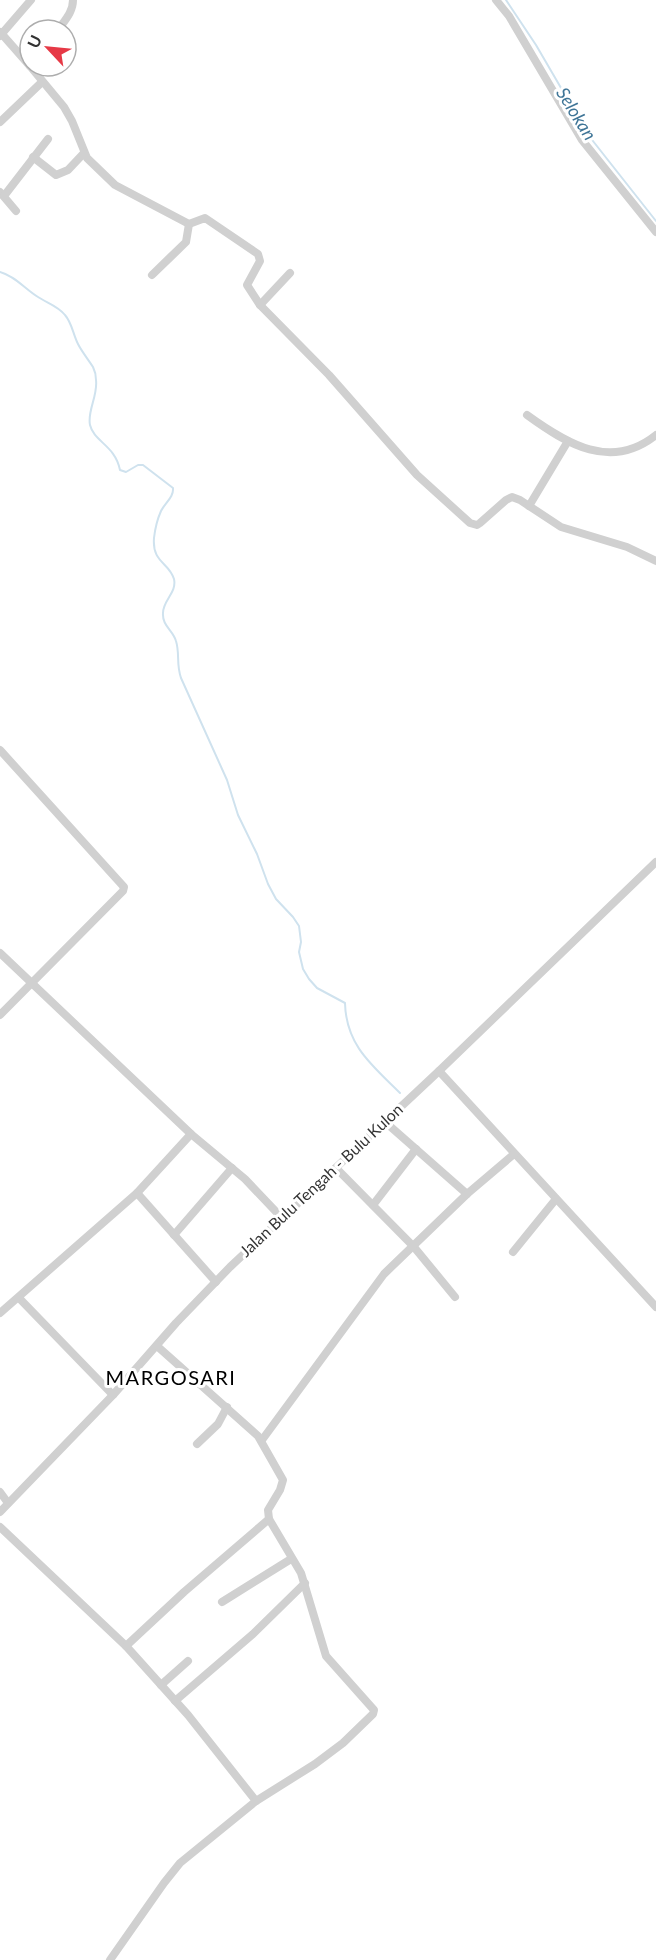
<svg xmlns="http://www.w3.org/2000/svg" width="656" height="1960" font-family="Lato,sans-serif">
	<rect width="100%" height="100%" fill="#fff"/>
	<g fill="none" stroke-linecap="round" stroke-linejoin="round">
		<g stroke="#cfe2ee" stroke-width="2">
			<path d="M506,0L536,45L589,136L656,221"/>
			<path d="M0,272C15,276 25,289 38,297C47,303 58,306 65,315C72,323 73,334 78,344C82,352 88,359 93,367C95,371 96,376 96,380C98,396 87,411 90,425C94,442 115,445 120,470L126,472L138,465H143L173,488C174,497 165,503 161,511C157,520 155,529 154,538C152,563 169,562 174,579C177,593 163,600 163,613C162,626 173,630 176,641C180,654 176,664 181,678L227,780L238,815L257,854L268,884L276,899L293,917L299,926L301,942L299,952L303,969L309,979L317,988L345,1003C346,1046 373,1066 400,1093"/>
		</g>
		<g stroke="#d0d0d0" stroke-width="8">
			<path d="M496,0L509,16L582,140L656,232"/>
			<path d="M58,30C65,20 73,12 73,0"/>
			<path d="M0,32L30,66"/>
			<path d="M0,36L31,0"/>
			<path d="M30,66L64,107L72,121L87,158L115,185L189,224"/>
			<path d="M0,122L42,82"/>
			<path d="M33,157L56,175L68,170L84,153"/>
			<path d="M0,192L16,211"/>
			<path d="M4,196L48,139"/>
			<path d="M189,224L205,218L258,254L260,261L247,285L260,305L329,375L417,475L470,523L477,525L480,523L506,500L512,497L520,500L561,527L627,547L656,561"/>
			<path d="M152,275L186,242L189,224"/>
			<path d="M260,305L290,273"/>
			<path d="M527,415C567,444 611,471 656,435"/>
			<path d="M529,506L568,441"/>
			<path d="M0,750L124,887L123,891L0,1015"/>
			<path d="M0,953L191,1134L245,1179L282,1218"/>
			<path d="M439,1071L656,1307"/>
			<path d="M384,1121L467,1194"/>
			<path d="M336,1168L414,1247L455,1297"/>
			<path d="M137,1193L216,1282"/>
			<path d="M373,1205L416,1149"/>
			<path d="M174,1235L232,1168"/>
			<path d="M513,1252L556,1199"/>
			<path d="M19,1298L113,1395"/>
			<path d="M0,1313L137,1193L191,1134"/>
			<path d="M262,1440L384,1274L467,1194L514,1154"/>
			<path d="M197,1444L218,1424L227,1407"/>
			<path d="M0,1492L8,1503"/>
			<path d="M0,1512L113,1395L176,1323L230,1267L439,1071L656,862"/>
			<path d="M0,1527L126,1646L188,1715L256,1801"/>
			<path d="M222,1602L291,1559"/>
			<path d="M126,1646L184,1592L269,1519"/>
			<path d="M161,1685L188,1661"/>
			<path d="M175,1701L253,1634L305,1583"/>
			<path d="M110,1960L164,1883L180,1863L256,1801L315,1764L343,1743L373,1714L374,1710L326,1656L301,1573L269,1519L268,1510L280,1490L283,1480L258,1436L157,1346"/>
		</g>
	</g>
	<g text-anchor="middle" stroke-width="6" stroke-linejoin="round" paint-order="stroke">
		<g font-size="16" fill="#333" stroke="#fff">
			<text transform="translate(321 1180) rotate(-43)" y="6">Jalan Bulu Tengah - Bulu Kulon</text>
		</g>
		<g font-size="18" font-style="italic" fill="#3f7597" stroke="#fff">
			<text transform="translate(576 114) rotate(58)" y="6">Selokan</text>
		</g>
		<g font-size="20" letter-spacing="1.5" fill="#000" stroke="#fff">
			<text x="171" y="1385">MARGOSARI</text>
		</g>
	</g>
	<g transform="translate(48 48) rotate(296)"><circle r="28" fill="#ffffff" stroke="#adadad" stroke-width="1.5"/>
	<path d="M0-4.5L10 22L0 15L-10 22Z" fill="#e63946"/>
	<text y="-9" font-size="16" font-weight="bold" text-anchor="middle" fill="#333333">U</text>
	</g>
</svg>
